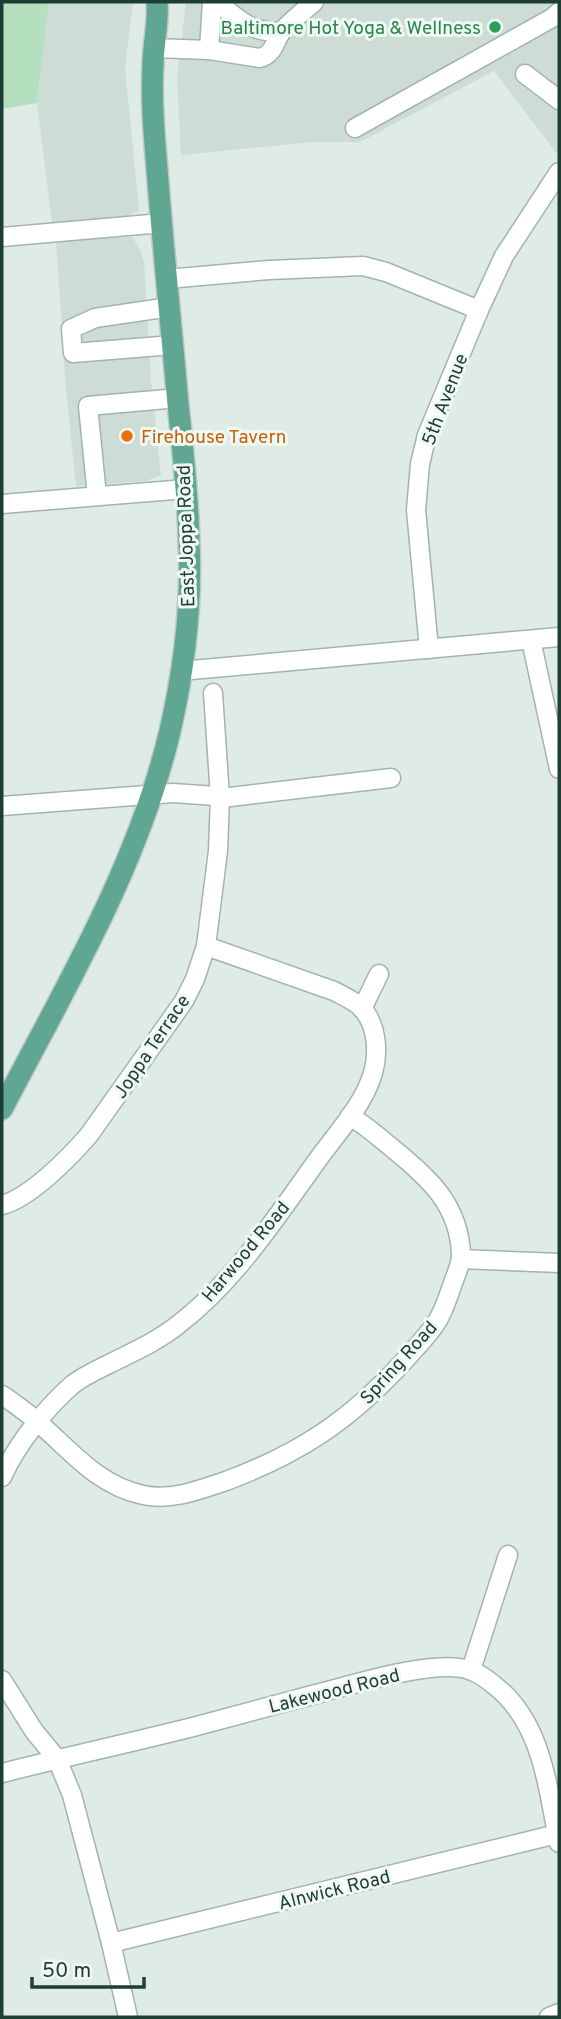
<svg xmlns="http://www.w3.org/2000/svg" width="561" height="2019" font-family="Overpass,sans-serif">
	<rect width="100%" height="100%" fill="#dfece6"/>
	<g fill="#cddcd5">
		<path d="M49,2H133L125,68L139,210L126,217L52,223L37,103Z"/>
		<path d="M186,2H559V154L558,155L494,71L360,142H313L181,155L177,78Z"/>
		<path d="M132,237L140,249L144,262L151,381L161,475L146,481L76,486L66,390L56,241Z"/>
	</g>
	<path fill="#b5e0c0" d="M2,2H49L37,103L2,109Z"/>
	<g fill="none" stroke-linecap="round" stroke-linejoin="round">
		<g stroke="#a1b4ad" stroke-width="21">
			<g id="minor">
				<path d="M216,2C242,20 247,32 281,32"/>
				<path d="M154,48L209,50L212,2"/>
				<path d="M209,50L260,58C276,53 274,39 284,29C293,19 304,11 314,2"/>
				<path d="M525,74L559,100"/>
				<path d="M355,128L552,18L559,12"/>
				<path d="M2,237L162,223"/>
				<path d="M167,279L269,270L363,266L386,272L479,310"/>
				<path d="M170,307L95,318L71,329L73,353L173,345"/>
				<path d="M97,496L88,406L178,398"/>
				<path d="M2,504L186,489"/>
				<path d="M531,640L559,769"/>
				<path d="M429,649L416,510L420,464L427,435L479,310L504,256L559,172"/>
				<path d="M180,671L559,637"/>
				<path d="M2,806L173,793L230,797L391,778"/>
				<path d="M362,1009L379,974"/>
				<path d="M2,1205C30,1198 70,1157 89,1135L184,1001L195,979L206,946L218,851L220,797L213,693"/>
				<path d="M461,1259L559,1263"/>
				<path d="M2,1395C15,1404 28,1413 40,1424C72,1452 99,1486 143,1495C172,1501 199,1490 226,1481C301,1453 350,1420 404,1361C415,1348 429,1335 438,1320C444,1310 448,1297 452,1286C455,1276 461,1265 461,1256C460,1205 428,1177 392,1148C379,1137 365,1125 350,1116"/>
				<path d="M2,1477C17,1444 45,1409 72,1385C83,1376 97,1370 109,1364C133,1352 158,1341 179,1324C236,1280 277,1216 319,1158C338,1132 364,1104 373,1073C379,1052 377,1024 361,1007C353,1000 343,996 334,991L206,946"/>
				<path d="M471,1670L508,1555"/>
				<path d="M2,1680L34,1731L57,1759L72,1795L111,1943L128,2017"/>
				<path d="M2,1773C65,1757 129,1743 193,1727C234,1716 275,1705 316,1694C352,1685 439,1657 472,1671C480,1674 488,1680 494,1685C543,1723 547,1787 559,1843"/>
				<path d="M111,1943L557,1834"/>
				<path d="M549,2017L559,2013"/>
			</g>
		</g>
		<g stroke="#c0c9c6" stroke-width="24">
			<path id="major" d="M2,1109C66,986 138,866 170,731C184,670 192,605 189,542C188,496 183,450 178,404C171,325 163,247 157,169C154,134 151,99 153,65C153,44 159,22 157,2"/>
		</g>
		<use href="#minor" stroke="#fff" stroke-width="18"/>
		<use href="#major" stroke="#5fa793" stroke-width="21"/>
	</g>
	<circle fill="#2e9e5b" stroke="#f0f8f4" stroke-width="2.5" cx="495" cy="27" r="7"/>
	<circle fill="#e8710a" stroke="#f0f8f4" stroke-width="2.5" cx="127" cy="436" r="7"/>
	<g text-anchor="middle" stroke-width="6" stroke-linejoin="round" paint-order="stroke">
		<g font-size="19" fill="#27864d" stroke="#f0f8f4" text-anchor="end">
			<text x="481" y="34">Baltimore Hot Yoga &amp; Wellness</text>
		</g>
		<g font-size="19" fill="#1e3e35" stroke="#f0f8f4">
			<text transform="translate(444 399) rotate(-69)" y="7">5th Avenue</text>
			<text transform="translate(185 536) rotate(-92)" y="7">East Joppa Road</text>
			<text transform="translate(151 1046) rotate(-56)" y="7">Joppa Terrace</text>
			<text transform="translate(245 1251) rotate(-50)" y="7">Harwood Road</text>
			<text transform="translate(398 1362) rotate(-48)" y="7">Spring Road</text>
			<text transform="translate(334 1690) rotate(-14)" y="7">Lakewood Road</text>
			<text transform="translate(334 1889) rotate(-14)" y="7">Alnwick Road</text>
		</g>
		<g font-size="19" fill="#c56008" stroke="#f0f8f4" text-anchor="start">
			<text x="141" y="443">Firehouse Tavern</text>
		</g>
	</g>
	<rect width="561" height="2019" fill="none" stroke="#1e3e35" stroke-width="7"/>
	<path d="M32 1977v10h112v-10" fill="none" stroke="#1e3e35" stroke-width="3.5"/>
	<text x="42" y="1977" font-size="21" fill="#1e3e35" stroke="#f0f8f4" stroke-width="5" paint-order="stroke">50 m</text>
</svg>
